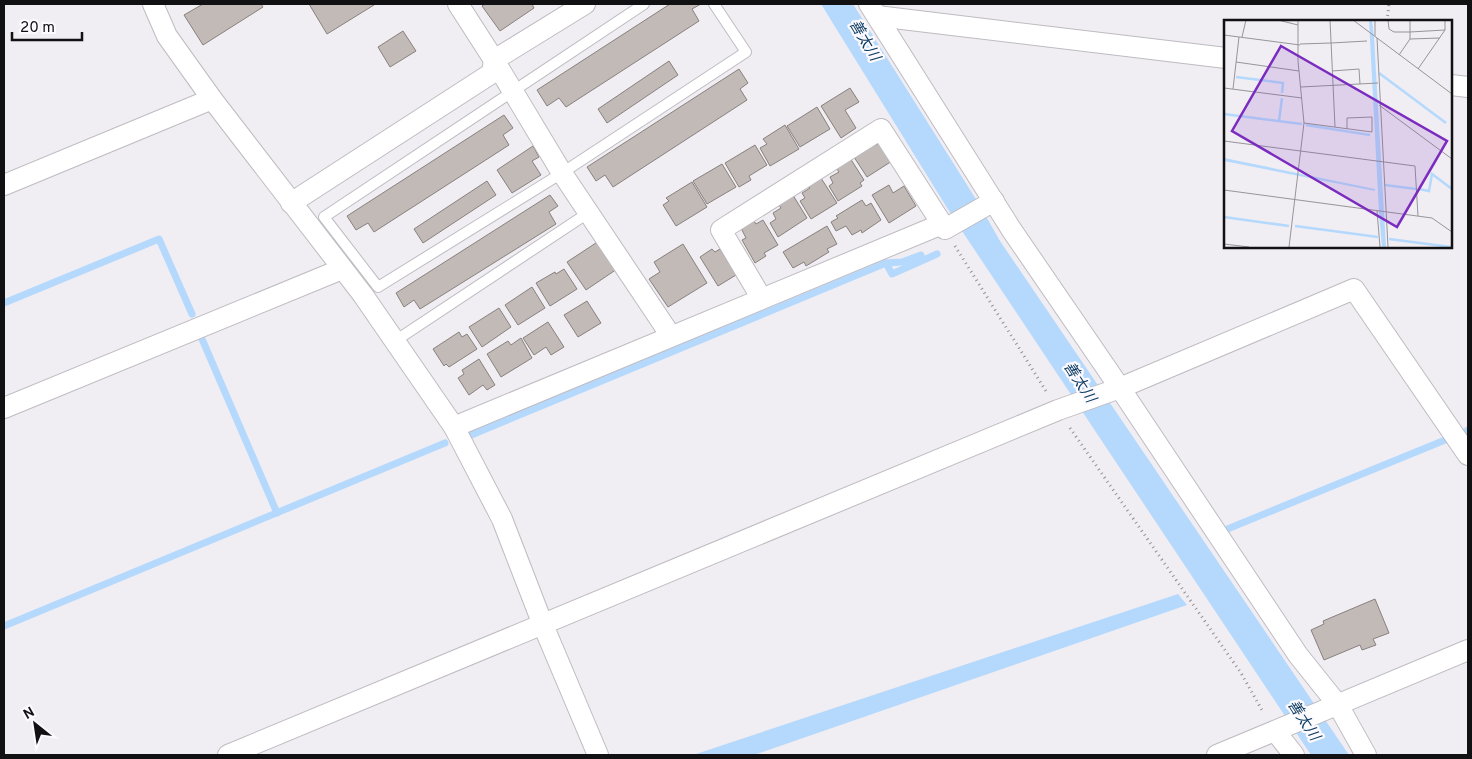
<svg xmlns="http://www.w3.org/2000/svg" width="1472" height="759" font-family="Overpass,'Noto Sans JP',sans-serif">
	<rect width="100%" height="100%" fill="#f0edf3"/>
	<g fill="#b4d9fd">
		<path d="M821,4H853L979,204L1000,241L1349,755H1311L954,219Z"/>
		<path d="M1178,594L1187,605L754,755H693Z"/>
	</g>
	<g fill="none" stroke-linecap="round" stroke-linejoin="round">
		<g stroke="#b4d9fd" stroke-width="7">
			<path d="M886,263L902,262L921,255"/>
			<path d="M4,303L159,239L192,314"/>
			<path d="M202,339L277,513"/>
			<path d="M1465,432L1468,430"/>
			<path d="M469,436L886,263L892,274L937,254"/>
			<path d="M1225,530L1450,438"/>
			<path d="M4,626L445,443"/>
		</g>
	</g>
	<g fill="#c1bab7" stroke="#88817e">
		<path d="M203,4H261L263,7L203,45L184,15Z"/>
		<path d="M309,4H373L374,5L327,34Z"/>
		<path d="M485,4H532L534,8L500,31L482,6Z"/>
		<path d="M670,4H701L692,9L699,21L566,107L559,98L547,106L537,90Z"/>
		<path d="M403,31L416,51L390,67L378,47Z"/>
		<path d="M669,61L678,75L607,123L598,109Z"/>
		<path d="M739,69L748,83L740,89L747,100L613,187L605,175L596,181L587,167Z"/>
		<path d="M850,88L859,102L845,110L856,128L841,138L821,106Z"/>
		<path d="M817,107L830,129L800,147L787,126Z"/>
		<path d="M504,115L513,128L503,135L509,145L374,232L368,223L356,230L347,216Z"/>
		<path d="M785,125L799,149L770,166L760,148L767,144L763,139Z"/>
		<path d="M873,141L876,145L880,142L892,161L867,177L852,154Z"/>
		<path d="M755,145L767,165L749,176L751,180L739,187L725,163Z"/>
		<path d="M533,146L539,157L532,161L541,175L512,193L497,170Z"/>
		<path d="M850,158L864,180L860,183L862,186L838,201L829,186L833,183L830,177L839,172L836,168Z"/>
		<path d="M722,164L736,187L707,204L693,181Z"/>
		<path d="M819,175L837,203L811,219L800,201L805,198L802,193L810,188L806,183Z"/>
		<path d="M487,181L496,195L423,243L414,229Z"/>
		<path d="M692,182L707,207L676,226L663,205L669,201L666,198Z"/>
		<path d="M889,185L893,193L904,186L916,206L889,223L872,195Z"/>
		<path d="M791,192L807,218L778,237L770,223L776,219L773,213L781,208L776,201Z"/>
		<path d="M550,195L558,206L549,212L556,224L420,309L414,300L404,307L396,293Z"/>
		<path d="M862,200L866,206L871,203L881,220L862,233L861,230L852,235L846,226L836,231L831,222L838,218L836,216Z"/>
		<path d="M763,220L778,245L764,253L766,256L755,263L742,240L746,238L741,228L754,221L756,224Z"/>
		<path d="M827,226L837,244L827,249L829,252L806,266L804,262L793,268L783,252Z"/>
		<path d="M602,239L620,267L586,290L567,262Z"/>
		<path d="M683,244L707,283L668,307L649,279L660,272L654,262Z"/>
		<path d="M712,249L715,252L720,249L736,275L718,286L700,257Z"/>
		<path d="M564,269L577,289L550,306L536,283L555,272L556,274Z"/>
		<path d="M532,287L545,308L518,325L505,305Z"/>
		<path d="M587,301L601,323L578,337L564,315Z"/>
		<path d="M499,308L511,327L482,347L469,327Z"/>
		<path d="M548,322L564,347L551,355L546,347L534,355L523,338Z"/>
		<path d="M459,332L462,337L467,334L477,349L449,367L446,364L444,366L433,349Z"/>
		<path d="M521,338L532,358L501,377L487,354L508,341L511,345Z"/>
		<path d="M479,359L495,385L487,390L483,385L469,395L458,378L464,374L462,370Z"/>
		<path d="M1375,599L1389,633L1373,639L1376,645L1362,650L1360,645L1324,660L1311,630L1324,624L1323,621Z"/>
	</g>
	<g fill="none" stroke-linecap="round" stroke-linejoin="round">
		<g stroke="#bebbc1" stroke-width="12">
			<g id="lane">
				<path d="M644,4L324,217L378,287L562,173L746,52L714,4"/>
				<path d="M395,341L588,213"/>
			</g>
		</g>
		<g stroke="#bebbc1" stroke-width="22">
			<g id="street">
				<path d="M153,4L167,36L212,99L363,295L454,427L502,519L543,625L598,755"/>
				<path d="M458,4L494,60L562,173L671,336"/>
				<path d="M869,4L1011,229L1120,388L1298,655L1338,705L1366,755"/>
				<path d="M877,16L1226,58"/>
				<path d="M1451,85L1468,87"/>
				<path d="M4,185L212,99"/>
				<path d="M291,203L492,73L494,60L585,4"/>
				<path d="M945,229L994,201"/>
				<path d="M4,408L342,269"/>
				<path d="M454,427L942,224L881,129L721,230L762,299"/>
				<path d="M1275,731L1294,755"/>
				<path d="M228,755L1058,410L1120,388L1354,289L1468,455"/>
				<path d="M1217,755L1468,650"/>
			</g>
		</g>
		<g stroke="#918f94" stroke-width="3" stroke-dasharray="1 4" stroke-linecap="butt">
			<path d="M1387,21L1389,4"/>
			<path d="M955,246L1046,391"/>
			<path d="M1070,428L1241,673L1263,712"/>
		</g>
		<use href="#lane" stroke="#fff" stroke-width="10"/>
		<use href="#street" stroke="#fff" stroke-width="20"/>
	</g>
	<g text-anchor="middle" stroke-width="4.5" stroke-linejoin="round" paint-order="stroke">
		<g font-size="15" font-style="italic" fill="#0e3d63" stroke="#fcfafe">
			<text transform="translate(865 40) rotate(59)" y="5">善太川</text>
			<text transform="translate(1080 382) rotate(57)" y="5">善太川</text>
			<text transform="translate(1304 720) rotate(57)" y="5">善太川</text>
		</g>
	</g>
	<g transform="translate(1224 20)">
		<rect width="228" height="228" fill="#f0edf3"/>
		<path d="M145,0H148L150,17L162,227H158L155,193ZM0,138L151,169V171L0,141Z" fill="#b4d9fd"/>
		<path fill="none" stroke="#b4d9fd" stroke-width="2.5" d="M155,53L222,103M12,57L59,63L58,73M0,94L78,104M55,101L58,78M82,105L146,115M161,165L192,169M195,169L205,171L208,154L228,169M0,197L65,206M71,206L154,217M165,219L227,227"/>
		<path fill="none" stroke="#979599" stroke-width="1" d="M54,0L74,5M106,0L111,107M129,0L228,74M164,0L165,9L170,12H186V0M0,15L76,25M151,16V0M18,17L22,0M153,18L164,227M186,19L216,18M107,23L143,21M76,24L107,23M175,35L186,19V12L221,10V0M12,42L75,51M194,49L221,10M108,51L135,49L136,64M77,67L154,63M0,68L78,78M9,69L15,17M155,85L228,139M80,103L148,112V97L123,98V109M0,121L191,146L194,196M0,170L208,198L228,212M153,191L156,227M0,224L25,227M65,227L80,103L74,41V0"/>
		<path fill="#7b2cbf" fill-opacity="0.15" stroke="#7b2cbf" stroke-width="2.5" d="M57,26L223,121L173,207L8,111Z"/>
		<rect width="228" height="228" fill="none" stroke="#111012" stroke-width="2.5"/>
	</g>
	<rect width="1472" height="759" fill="none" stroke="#111012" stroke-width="10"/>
	<g transform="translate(35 724) rotate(330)" stroke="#fcfafe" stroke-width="4" paint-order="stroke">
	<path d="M0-4L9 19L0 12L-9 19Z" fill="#111012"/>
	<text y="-8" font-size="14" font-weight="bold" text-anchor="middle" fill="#111012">N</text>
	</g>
	<path d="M12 32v8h70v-8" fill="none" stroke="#111012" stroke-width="2.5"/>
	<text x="20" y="32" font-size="15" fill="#111012" stroke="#fcfafe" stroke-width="4" paint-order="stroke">20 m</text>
</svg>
